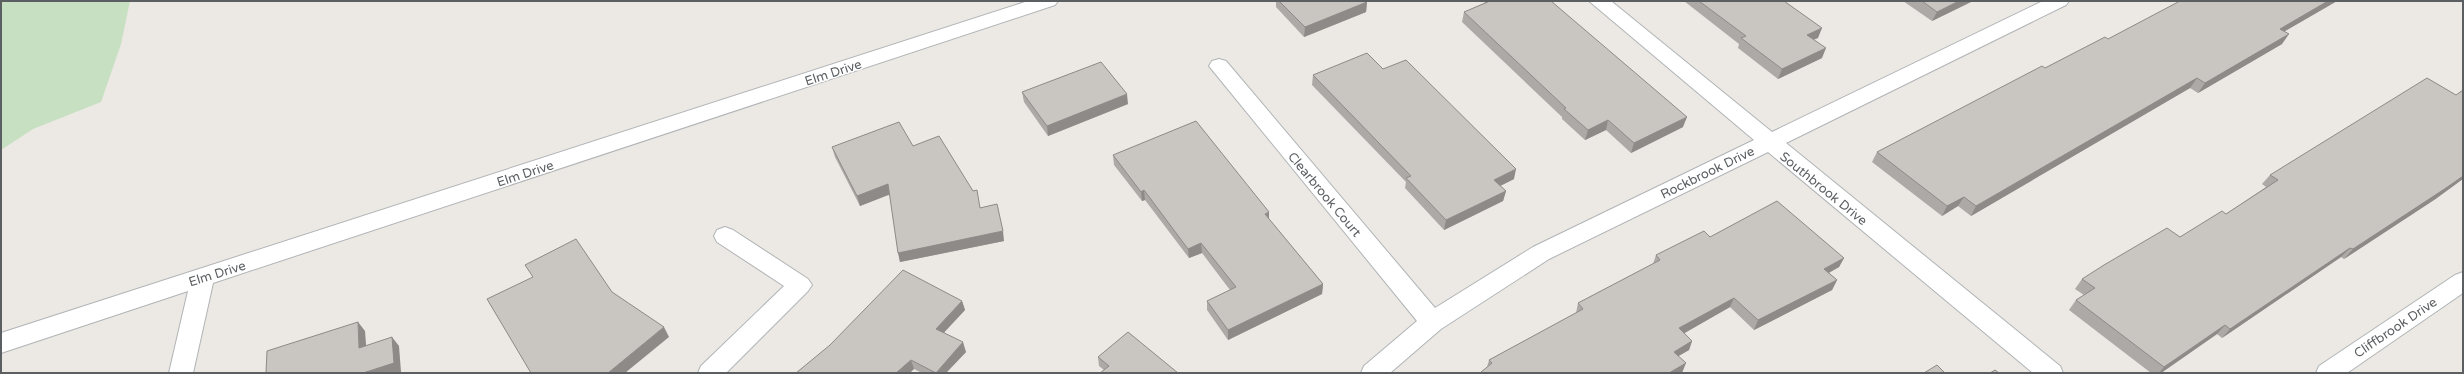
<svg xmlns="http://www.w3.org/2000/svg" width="2464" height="374" font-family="'Varela Round',sans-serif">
	<rect width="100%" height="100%" fill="#ece8e3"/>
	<path fill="#c7e0c2" d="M1,1H130L121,44L101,102L33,129L1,150Z"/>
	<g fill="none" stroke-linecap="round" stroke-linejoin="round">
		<g stroke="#b0b4b6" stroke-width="2">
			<g id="minor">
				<path d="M1028,1H1058L1055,5L213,283L193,373H169L188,291L1,353V333Z"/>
				<path d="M1589,1H1611L1772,132L2043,1H2069L2066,5L1786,143L2060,366L2063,373H2033L1768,152L1549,259L1441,329L1390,373H1361L1364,366L1417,321L1209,66L1212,61L1219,59L1226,61L1435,308L1533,247L1754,140Z"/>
				<path d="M725,227L733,230L808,279L812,285L808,291L726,373H698L701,366L784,286L717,242L714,236L717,230Z"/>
				<path d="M2463,272V293L2347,373H2316L2319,366L2455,275Z"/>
			</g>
		</g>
		<use href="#minor" fill="#fff" fill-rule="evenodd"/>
	</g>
	<g fill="#ada9a6">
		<path d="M1276,1H1366L1367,2L1366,12L1304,37L1276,7Z"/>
		<path d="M1484,1H1551L1683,127L1631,153L1606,130L1585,140L1562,119V117L1462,22L1464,12L1485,3Z"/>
		<path d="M1684,1H1784L1818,38L1814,39L1822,58L1778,79L1738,48L1739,44Z"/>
		<path d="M1903,1H1973L1932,21Z"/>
		<path d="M2337,1L2285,31L2282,44L2198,93L2190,88L1971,216L1958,206L1942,216L1872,162L1877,152L2045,68L2108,39Z"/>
		<path d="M1383,69L1514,179L1500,186L1506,191L1503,201L1444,230L1405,188L1406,182L1312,85L1313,75Z"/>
		<path d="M1022,92L1128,104L1048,136L1024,102Z"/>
		<path d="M913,146L980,208L1004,241L900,262L890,194L860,206L835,157L832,147Z"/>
		<path d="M1113,155L1269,219L1323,284L1322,294L1228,340L1207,310V301L1230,290L1202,253L1189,258L1145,200L1142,201L1114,165Z"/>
		<path d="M2270,175L2437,198L2344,259L2341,257L2222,338L2217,334L2161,373H2151L2069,310L2076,300L2084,295L2075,289L2082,279L2180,237L2226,214L2266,187L2262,184Z"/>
		<path d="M1710,237L1844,258L1839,267L1829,273L1837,280L1832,290L1754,330L1730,307L1684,333L1692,341L1689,350L1678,356L1682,373H1480L1487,367L1489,360L1576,313L1578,303L1653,264L1656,255Z"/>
		<path d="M962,301L965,310L944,332L966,352L946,373H922L914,369L830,345Z"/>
		<path d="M1098,357L1178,373L1104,370L1099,366Z"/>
	</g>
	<g fill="#8d8a87">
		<path d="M1959,1H1973L1932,21L1937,12Z"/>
		<path d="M2328,1H2337L2273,38L2280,29Z"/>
		<path d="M1367,2L1366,12L1304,37L1305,27Z"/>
		<path d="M1822,28L1818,38L1803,44L1807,35Z"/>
		<path d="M2289,34L2282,44L2198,93L2205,83Z"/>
		<path d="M1826,48L1822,58L1778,79L1782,69Z"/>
		<path d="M2197,78L2190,88L1971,216L1976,206Z"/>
		<path d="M1127,94L1128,104L1048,136L1047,126Z"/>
		<path d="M1687,117L1683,127L1631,153L1634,143Z"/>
		<path d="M1608,120L1606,130L1585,140L1588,130Z"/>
		<path d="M1516,169L1514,179L1492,190L1494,180Z"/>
		<path d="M2463,176V179L2437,198L2344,259L2353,249Z"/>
		<path d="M888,184L891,194L860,206L857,196Z"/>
		<path d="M1144,190L1145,200L1142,201L1141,192Z"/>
		<path d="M1506,191L1503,201L1444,230L1446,220Z"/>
		<path d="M1964,197L1958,206L1942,216L1947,206Z"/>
		<path d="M1269,212V222L1265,214Z"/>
		<path d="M1003,231L1004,241L900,262L898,253Z"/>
		<path d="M1201,243L1202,253L1189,258L1188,249Z"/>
		<path d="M2350,248L2341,257L2222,338L2230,329Z"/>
		<path d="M1844,258L1839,267L1819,278L1824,269Z"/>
		<path d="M1837,280L1832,290L1754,330L1758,320Z"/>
		<path d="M1323,284L1322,294L1228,340V330Z"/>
		<path d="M1734,298L1730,307L1676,338L1679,328Z"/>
		<path d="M962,301L965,310L939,338L936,329Z"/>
		<path d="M358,322L365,331L367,357L359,348Z"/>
		<path d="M2225,325L2217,334L2161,373H2159L2164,367Z"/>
		<path d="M664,327L669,337L625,373H608Z"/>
		<path d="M392,337L399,346L401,372L398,373H363Z"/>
		<path d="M1692,341L1689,350L1670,361L1674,352Z"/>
		<path d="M963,342L966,352L946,373H936Z"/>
		<path d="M911,360L914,369L910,373H896Z"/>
		<path d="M1686,363L1682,373H1669Z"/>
	</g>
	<g fill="#c9c5c1" stroke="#8d8a87">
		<path d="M1279,1H1366L1367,2L1305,27Z"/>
		<path d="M1490,1H1551L1687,117L1634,143L1608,120L1588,130L1564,109L1566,108L1464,12Z"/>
		<path d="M1699,1H1784L1822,28L1807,35L1826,48L1782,69L1741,38L1746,36Z"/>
		<path d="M1922,1H1959L1937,12Z"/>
		<path d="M2180,1H2328L2280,29L2289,34L2205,83L2197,78L1976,206L1964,197L1947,206L1877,152L2042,66L2045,68L2105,37L2108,39Z"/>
		<path d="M1367,53L1383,69L1406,60L1516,169L1494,180L1506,191L1446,220L1406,178L1411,176L1313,75Z"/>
		<path d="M1101,62L1127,94L1047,126L1022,92Z"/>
		<path d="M2427,78L2456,95L2463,90V176L2446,188L2353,249L2350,248L2230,329L2225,325L2164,367L2076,300L2095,288L2082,279L2104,265L2167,228L2180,237L2222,211L2226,214L2278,180L2270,175Z"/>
		<path d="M1196,121L1269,212L1265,214L1323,284L1228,330L1207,301L1236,287L1201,243L1188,249L1144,190L1141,192L1113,155Z"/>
		<path d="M899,122L913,146L939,136L973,191L977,190L980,208L997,204L1003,231L898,253L888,184L857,196L832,147Z"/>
		<path d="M1777,201L1844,258L1824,269L1837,280L1758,320L1734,298L1679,328L1692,341L1674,352L1686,363L1669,373H1480L1492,363L1489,360L1583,309L1578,303L1660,260L1656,255L1704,231L1710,237Z"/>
		<path d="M576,239L612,292L664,327L608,373H531L487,299L533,277L525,265Z"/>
		<path d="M903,270L962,301L936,329L963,342L936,373L911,360L896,373H796L830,345Z"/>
		<path d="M358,322L359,348L392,337L394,363L363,373H266L267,351Z"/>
		<path d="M1128,332L1178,373H1100L1109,366L1098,357Z"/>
		<path d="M1937,365L1945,373H1924Z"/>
		<path d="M1995,370L1999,373H1990Z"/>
	</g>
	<g text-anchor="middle" stroke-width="3" stroke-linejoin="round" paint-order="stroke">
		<g font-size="13" fill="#5b5f61" stroke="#fff">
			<text transform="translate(833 72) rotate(-18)" y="5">Elm Drive</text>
			<text transform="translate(1707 172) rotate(-26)" y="5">Rockbrook Drive</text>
			<text transform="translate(525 173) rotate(-18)" y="5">Elm Drive</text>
			<text transform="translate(1824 188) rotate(39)" y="5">Southbrook Drive</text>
			<text transform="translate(1325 194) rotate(50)" y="5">Clearbrook Court</text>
			<text transform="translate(217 273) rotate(-17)" y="5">Elm Drive</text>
			<text transform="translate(2395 327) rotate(-34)" y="5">Cliffbrook Drive</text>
		</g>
	</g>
	<rect width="2464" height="374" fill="none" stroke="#5b5f61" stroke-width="4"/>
</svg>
